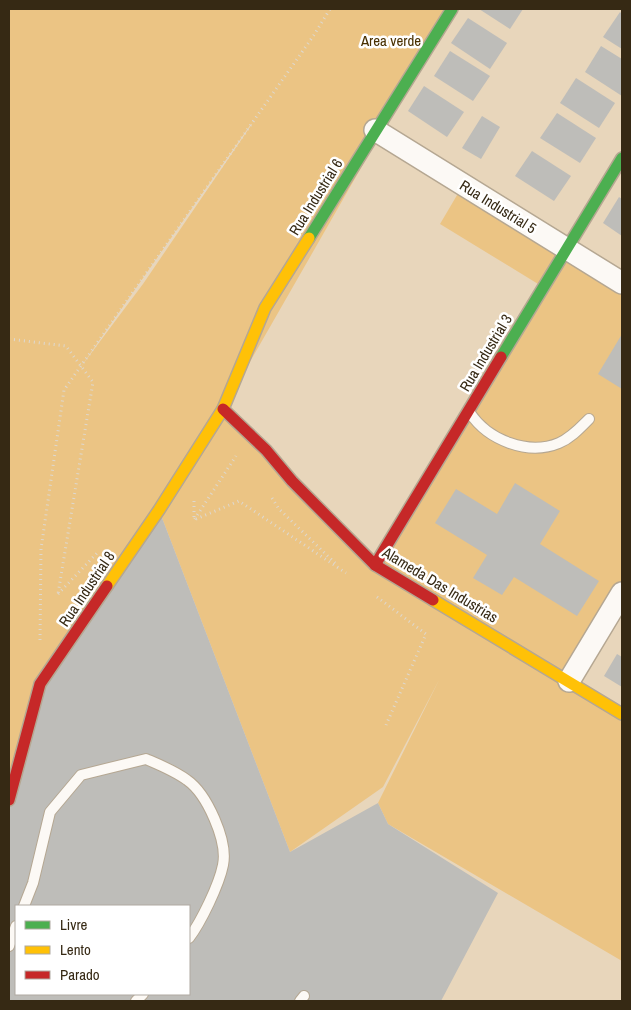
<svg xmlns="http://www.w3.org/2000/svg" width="631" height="1010" font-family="'Archivo Narrow',sans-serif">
	<rect width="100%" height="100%" fill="#e8d6bb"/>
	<path fill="#ebc484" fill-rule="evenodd" d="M9,9H452L223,409L375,564L543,287L440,224L463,185L622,283V593L569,681L622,714V961L388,824L378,803L439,680L383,787L290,852L159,510L9,800ZM252,124L143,284L80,368L251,124Z"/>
	<g fill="#bebdb9" fill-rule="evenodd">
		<path d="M479,9H523L510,29Z"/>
		<path d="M620,12L622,14V49L603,37Z"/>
		<path d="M468,18L507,43L490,69L451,43Z"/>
		<path d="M601,46L622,59V96L585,72Z"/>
		<path d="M450,51L490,76L473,101L434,76Z"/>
		<path d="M576,78L615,103L599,128L560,103Z"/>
		<path d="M424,86L464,112L447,137L408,111Z"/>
		<path d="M557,113L596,138L580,163L540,138Z"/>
		<path d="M482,116L500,127L481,159L462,148Z"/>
		<path d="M532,151L571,176L554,201L515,176Z"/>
		<path d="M619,197L622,199V236L603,223Z"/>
		<path d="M622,334V389L598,374Z"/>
		<path d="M515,483L560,511L540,544L599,581L577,616L514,577L502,595L473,578L487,555L435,523L456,489L497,514Z"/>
		<path d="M159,510L290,852L378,803L388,824L498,893L441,1001H9V800L40,684ZM16,906H189V994H16Z"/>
		<path d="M617,654L622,657V687L604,676Z"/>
	</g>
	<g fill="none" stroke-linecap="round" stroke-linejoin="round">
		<g stroke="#b5a792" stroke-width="12">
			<g id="lane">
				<path d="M470,413C488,440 528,456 559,443C571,438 580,428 589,419"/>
				<path d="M24,906L33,883L50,812L81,775L146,759C160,765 175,771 187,780C207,794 228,841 223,865C219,885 201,922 189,938"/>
				<path d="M9,946L16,926"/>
				<path d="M136,1001L143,994"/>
				<path d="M300,1001L304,996"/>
			</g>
		</g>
		<g stroke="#b5a792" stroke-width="24">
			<g id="street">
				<path d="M375,130L622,283"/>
				<path d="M569,681L622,593"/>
			</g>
		</g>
		<g stroke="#b5a792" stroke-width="14">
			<g id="fast">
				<path d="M309,238L452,9"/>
				<path d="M501,357L622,158"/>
			</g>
		</g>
		<g stroke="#b5a792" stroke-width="14">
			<g id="slow">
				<path d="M107,586L159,510L223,409L265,308L309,238"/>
				<path d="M433,600L622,714"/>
			</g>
		</g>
		<g stroke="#b5a792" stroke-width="14">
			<g id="jam">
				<path d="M223,409L266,450L292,481L375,565L433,600"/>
				<path d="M375,565L501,357"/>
				<path d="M9,800L40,684L107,586"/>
			</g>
		</g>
		<g stroke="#ded8cf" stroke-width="3" stroke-dasharray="1 4" stroke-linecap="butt">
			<path d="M9,339L66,346L93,382L58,594"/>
			<path d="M272,498L279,509L335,563"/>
			<path d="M194,501V520L236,456"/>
			<path d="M196,519L239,501L346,573"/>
			<path d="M58,594L99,551"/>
			<path d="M377,597L426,634L386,725"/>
			<path d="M40,640L41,549L64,390L314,35L330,9"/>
		</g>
		<use href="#lane" stroke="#fcf9f5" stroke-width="10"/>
		<use href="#street" stroke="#fcf9f5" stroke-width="21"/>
		<use href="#fast" stroke="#4caf50" stroke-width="11"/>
		<use href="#slow" stroke="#ffc107" stroke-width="11"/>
		<use href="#jam" stroke="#c62828" stroke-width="11"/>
	</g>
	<g text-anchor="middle" stroke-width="5" stroke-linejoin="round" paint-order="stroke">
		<g font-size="15" fill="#493000" stroke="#fff">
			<text x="391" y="46">Area verde</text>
		</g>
		<g font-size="15" fill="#362914" stroke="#fff">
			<text transform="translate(316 197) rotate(-58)" y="5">Rua Industrial 6</text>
			<text transform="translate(498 207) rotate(32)" y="5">Rua Industrial 5</text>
			<text transform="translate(486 353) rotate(-59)" y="5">Rua Industrial 3</text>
			<text transform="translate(440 585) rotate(31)" y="5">Alameda Das Industrias</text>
			<text transform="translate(87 589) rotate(-56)" y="5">Rua Industrial 8</text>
		</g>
	</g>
	<rect width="631" height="1010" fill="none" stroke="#362914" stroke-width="20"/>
	<rect x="15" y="905" width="175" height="90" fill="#ffffff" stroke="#afa9a1"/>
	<rect x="25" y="921" width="25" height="8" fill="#4caf50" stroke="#afa9a1"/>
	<text x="60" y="930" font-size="15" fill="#362914">Livre</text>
	<rect x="25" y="946" width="25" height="8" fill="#ffc107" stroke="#afa9a1"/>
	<text x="60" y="955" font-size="15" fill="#362914">Lento</text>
	<rect x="25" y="971" width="25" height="8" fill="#c62828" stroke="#afa9a1"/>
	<text x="60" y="980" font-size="15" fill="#362914">Parado</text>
</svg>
